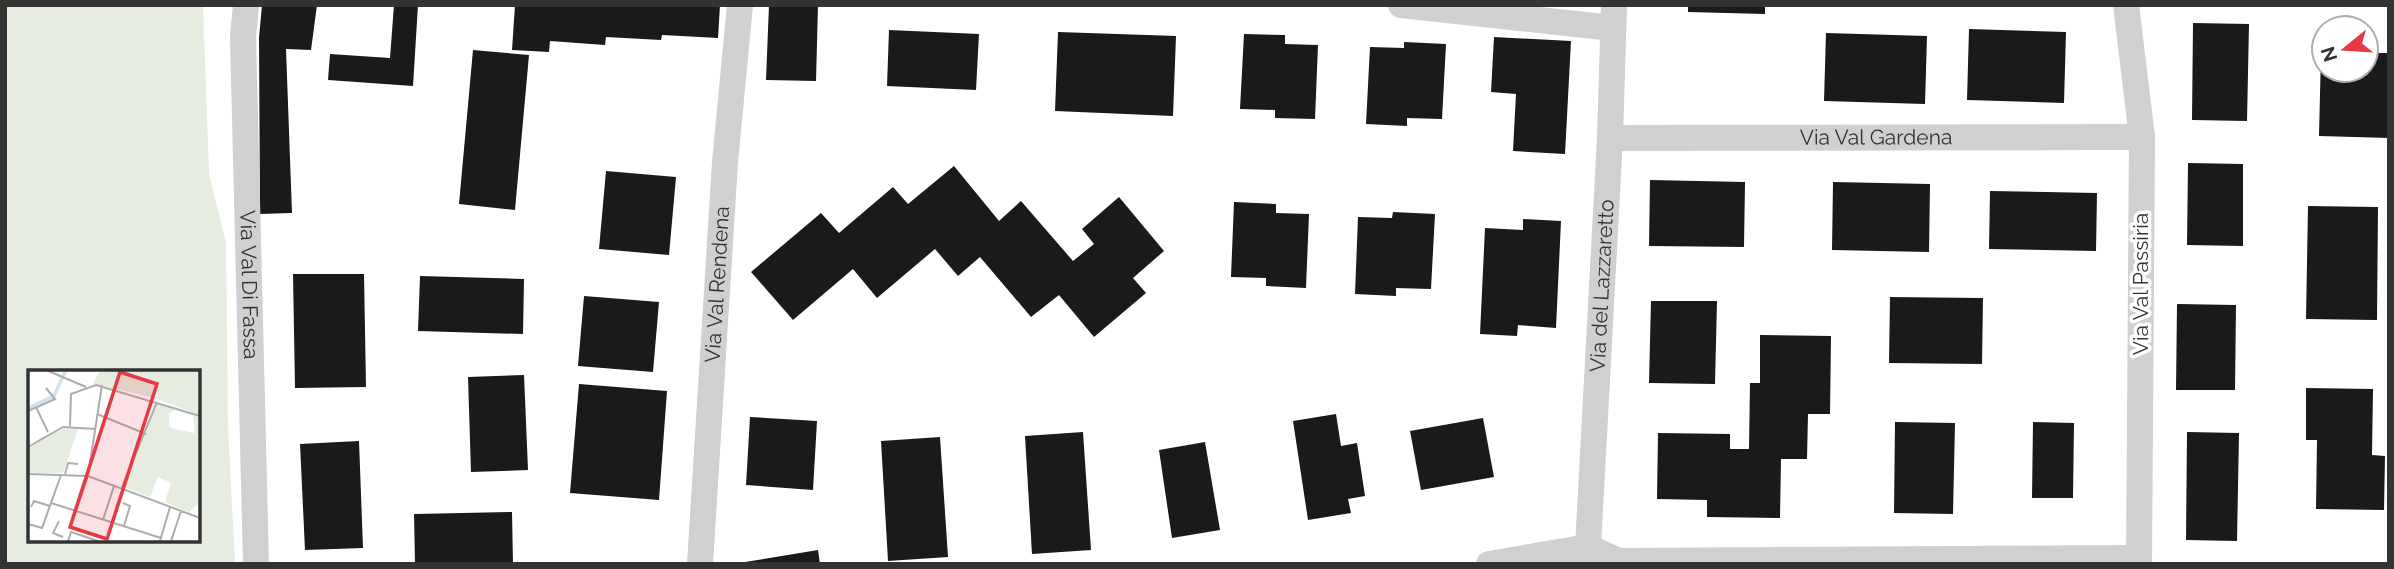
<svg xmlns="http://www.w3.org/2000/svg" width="2394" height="569" font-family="Raleway,sans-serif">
	<rect width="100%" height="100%" fill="#fff"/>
	<path fill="#e6ecdf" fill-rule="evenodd" d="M5,5H203L209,174L226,242L228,425L235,564H5ZM30,371H198V539H30Z"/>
	<g fill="#1a1a1a">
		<path d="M262,5H317L311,50L286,49L292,213L260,214L259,38Z"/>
		<path d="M394,5H418L413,86L328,80L330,54L390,58Z"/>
		<path d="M515,5H720L718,38L662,35L661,40L606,37L605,45L550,41L549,52L512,50Z"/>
		<path d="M769,5H818L816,81L766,80Z"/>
		<path d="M1688,5H1765V14L1688,12Z"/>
		<path d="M2193,23L2249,24L2247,121L2192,120Z"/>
		<path d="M1969,29L2066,32L2064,103L1967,100Z"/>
		<path d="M889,30L979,34L976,90L887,86Z"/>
		<path d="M1058,32L1176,36L1173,116L1055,111Z"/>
		<path d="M1826,33L1927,36L1925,104L1824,101Z"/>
		<path d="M1244,34L1285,35V44L1318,45L1315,119L1275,118V110L1240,109Z"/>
		<path d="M1494,37L1571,41L1565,154L1513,151L1516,94L1491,92Z"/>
		<path d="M1404,42L1446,44L1442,119L1407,118V126L1366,124L1370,47L1404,48Z"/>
		<path d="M473,50L529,55L515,210L459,204Z"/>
		<path d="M2321,52H2324V70H2366V53H2389V138L2319,136Z"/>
		<path d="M2188,163L2243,164V246L2187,245Z"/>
		<path d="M954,166L999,221L1021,201L1073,261L1094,244L1082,229L1119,197L1164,251L1133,278L1146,293L1094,337L1059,295L1031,317L980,257L958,276L935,249L877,298L853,269L793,320L751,272L821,213L839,233L893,187L908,204Z"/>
		<path d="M606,171L676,177L669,255L599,249Z"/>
		<path d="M1650,180L1745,182L1744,247L1649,246Z"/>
		<path d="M1833,182L1930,184L1929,252L1832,250Z"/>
		<path d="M1990,191L2097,193L2096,251L1989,249Z"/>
		<path d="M1234,202L1276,204V213L1309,214L1306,288L1266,286V278L1231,277Z"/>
		<path d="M2308,206L2378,207L2377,320L2306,319Z"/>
		<path d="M1393,212L1435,214L1431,289L1396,288V296L1355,294L1358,217L1392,218Z"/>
		<path d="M1523,219L1561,221L1556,328L1518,325L1517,336L1480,334L1485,228L1523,230Z"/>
		<path d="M293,274H364L366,387L295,388Z"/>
		<path d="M420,276L524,279L523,334L418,331Z"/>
		<path d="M584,296L659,302L653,372L578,366Z"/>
		<path d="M1890,297L1983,298L1982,364L1889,363Z"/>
		<path d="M1651,301H1717L1715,384L1649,383Z"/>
		<path d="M2177,304L2236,305L2235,390H2176Z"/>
		<path d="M1760,335L1831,336L1830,414H1808L1807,459H1781L1780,518L1707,517V500L1657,499L1658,433L1730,434V449H1749L1750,383H1760Z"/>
		<path d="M524,375L528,470L471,472L468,377Z"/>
		<path d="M579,384L667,391L659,500L570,493Z"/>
		<path d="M2306,388L2373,389L2372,455L2385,456L2384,510L2316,509L2317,440H2306Z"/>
		<path d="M1336,414L1341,446L1357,443L1365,496L1348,499L1351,513L1308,520L1293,421Z"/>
		<path d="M750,417L817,421L813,490L746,485Z"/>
		<path d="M1483,418L1494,477L1421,490L1410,431Z"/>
		<path d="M1895,422L1955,423L1953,514L1894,513Z"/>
		<path d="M2033,422L2074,423L2073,498H2032Z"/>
		<path d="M1083,432L1091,550L1032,554L1025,436Z"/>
		<path d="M2187,432L2239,433L2237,541L2186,540Z"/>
		<path d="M940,437L948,557L888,561L881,441Z"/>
		<path d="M359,441L363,548L305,550L300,444Z"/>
		<path d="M1205,442L1220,530L1172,538L1159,450Z"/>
		<path d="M512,512L513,564H415L414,514Z"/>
		<path d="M818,550L820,564H745V562Z"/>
	</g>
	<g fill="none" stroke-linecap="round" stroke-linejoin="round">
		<g stroke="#d0d0d0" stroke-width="26">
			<path id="s1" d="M246,5L243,37L256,564"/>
			<path d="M1401,5L1613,28"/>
			<path d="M2126,5L2142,137L2139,564"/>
			<path id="s2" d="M1610,138L2142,137"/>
			<path id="s3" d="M1591,563L1588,547L1610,138L1614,5"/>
			<path id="s4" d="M700,564L725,162L740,5"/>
			<path d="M1489,564L1588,547L1619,561L2139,558"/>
		</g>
	</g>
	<g text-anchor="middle" stroke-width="7" stroke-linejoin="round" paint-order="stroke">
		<g font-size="21" fill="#333" stroke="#fff">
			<text dy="7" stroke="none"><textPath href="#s2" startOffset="266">Via Val Gardena</textPath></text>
			<text dy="7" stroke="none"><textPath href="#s1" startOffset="280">Via Val Di Fassa</textPath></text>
			<text dy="7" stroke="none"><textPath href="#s4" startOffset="280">Via Val Rendena</textPath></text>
			<text transform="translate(2141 284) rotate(-90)" y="7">Via Val Passiria</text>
			<text dy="7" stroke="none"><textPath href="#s3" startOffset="278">Via del Lazzaretto</textPath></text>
		</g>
	</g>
	<g transform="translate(28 370)">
		<rect width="172" height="172" fill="#fff"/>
		<path d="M72,0H171V45L127,28L65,14ZM129,34L147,40L141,44V56L146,59L167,63L165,45L171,47V133L161,142L137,132L143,113L130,107L122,127L95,117ZM35,59H50L35,103H0V79L12,68Z" fill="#e6ecdf"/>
		<path fill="none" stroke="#cfe2ee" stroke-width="3.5" d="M0,38L26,26L38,0"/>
		<path fill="none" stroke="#adadad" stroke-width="2" d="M18,0L58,17M8,37L20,62M0,41L27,29L18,18M69,44L118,64M42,56L43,24L68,15L172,46M0,77L35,57L67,59M0,104L60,106L172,148M37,104L40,93L50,94M94,117L129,32M23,133L133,168M95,133L102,136L96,156M3,137L6,131L22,136M48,141L60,106L74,15M75,150L86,116M31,151L25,163L35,167M0,154L14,158L33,105M40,171L43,162L70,171M132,171L142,137M143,171L153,141"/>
		<path fill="#e63946" fill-opacity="0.15" stroke="#e63946" stroke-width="3.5" d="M92,2L129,14L79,169L42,157Z"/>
		<rect width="172" height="172" fill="none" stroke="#333" stroke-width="3.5"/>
	</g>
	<rect width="2394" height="569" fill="none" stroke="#333333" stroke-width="14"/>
	<g transform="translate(2345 49) rotate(252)"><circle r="33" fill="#ffffff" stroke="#adadad" stroke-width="2"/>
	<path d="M0-5L12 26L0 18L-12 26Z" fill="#e63946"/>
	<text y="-10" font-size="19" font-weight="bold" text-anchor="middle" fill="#333333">N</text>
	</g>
</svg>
